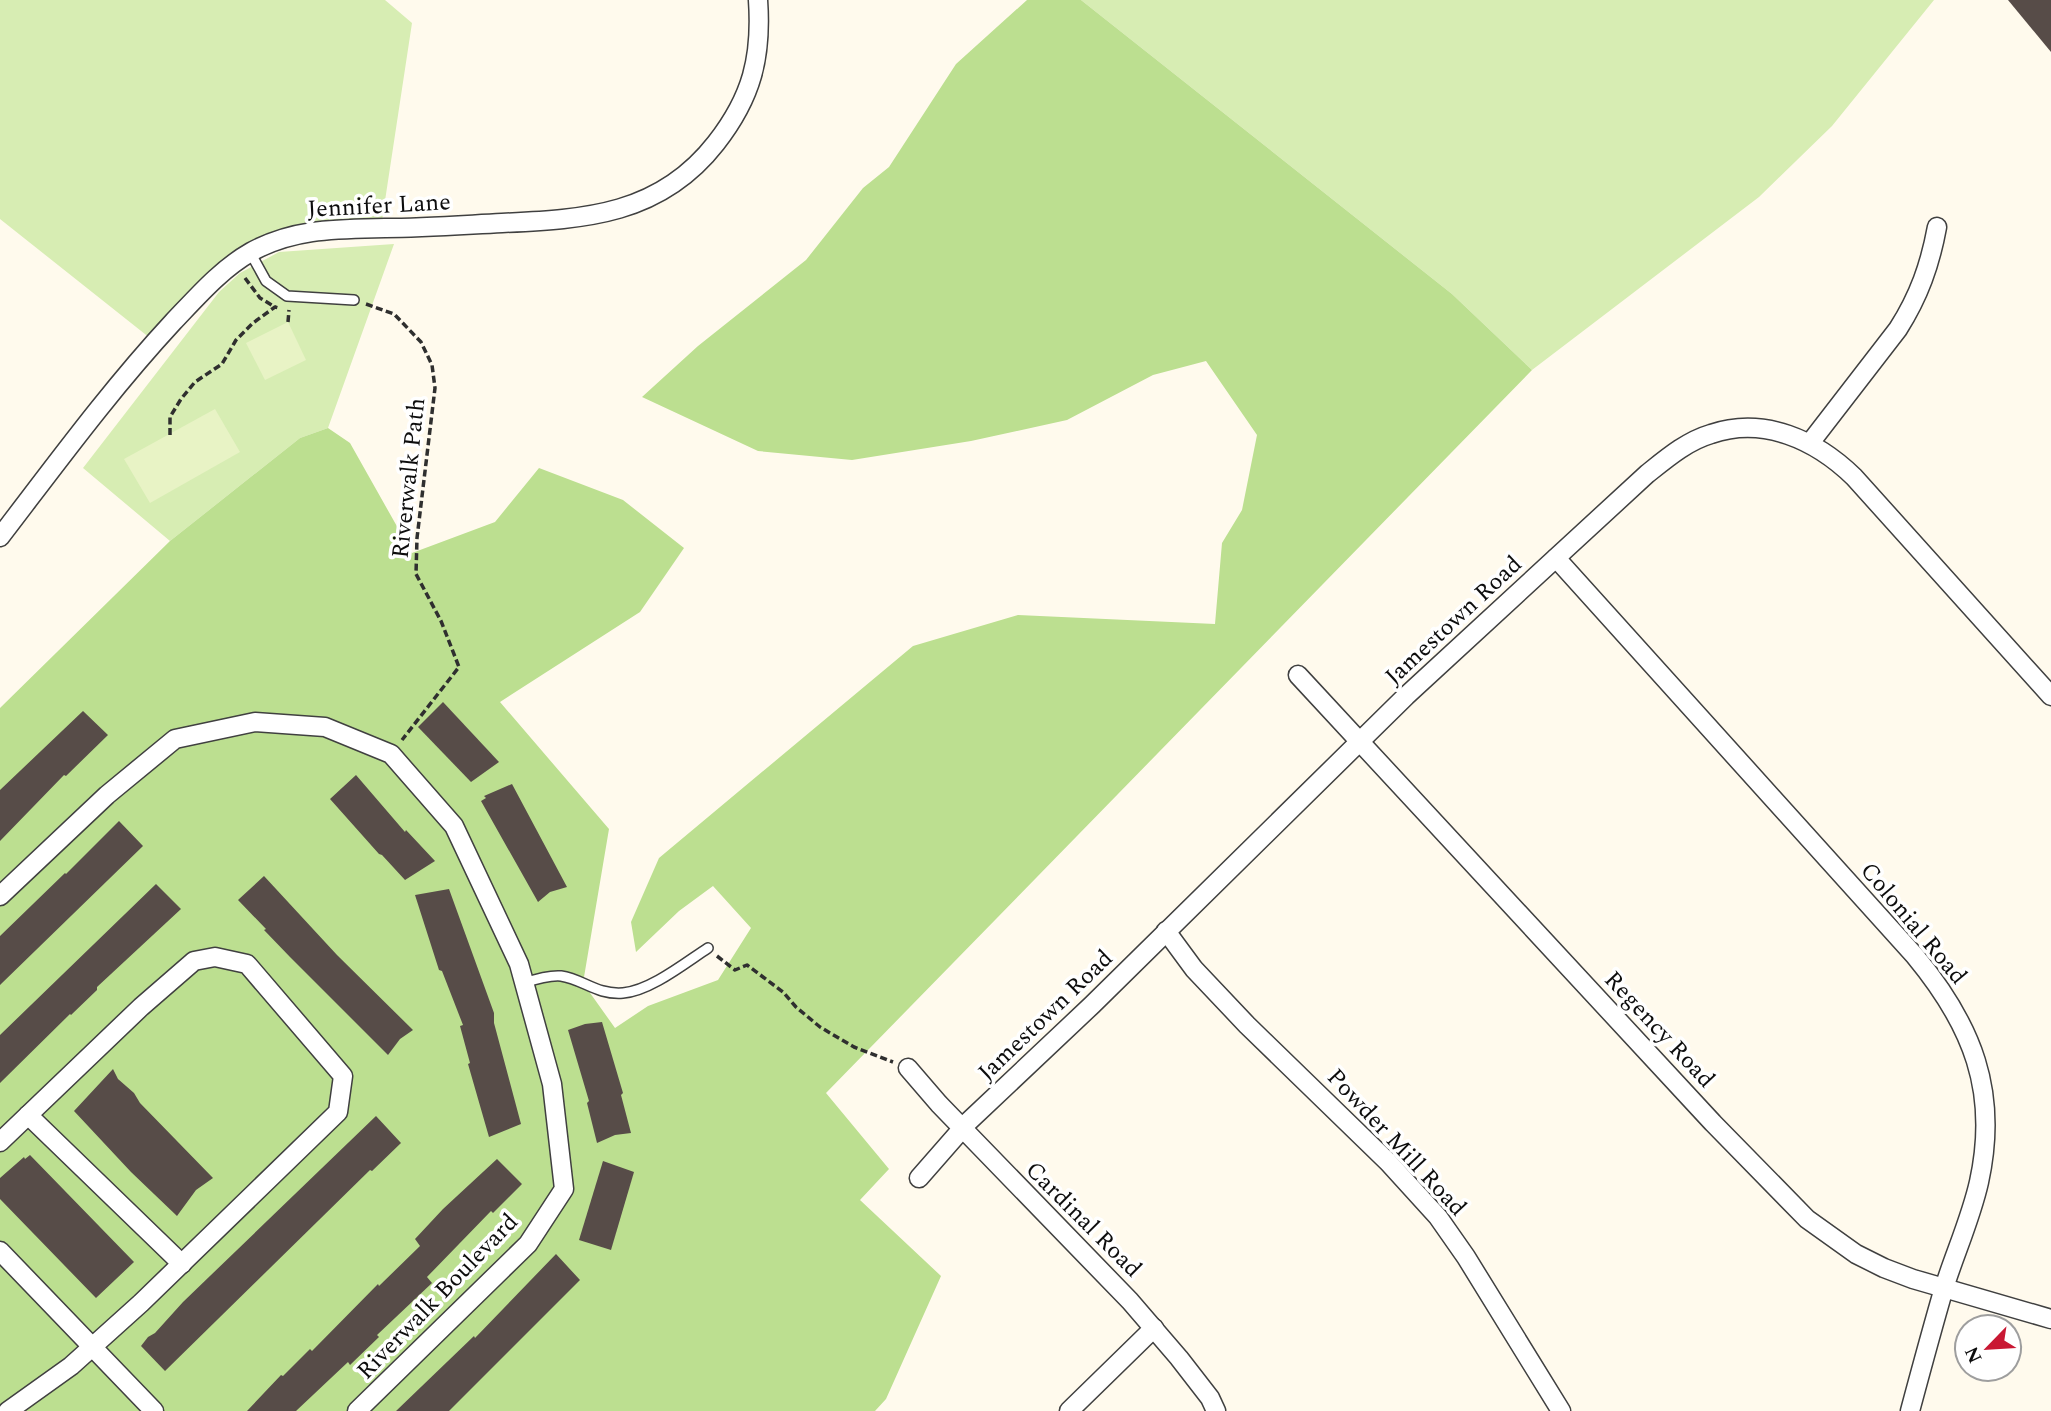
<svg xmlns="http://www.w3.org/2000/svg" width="2051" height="1411" font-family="Spectral,serif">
	<rect width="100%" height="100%" fill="#fffaed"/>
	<g fill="#d7edb3">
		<path d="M0,0H385L412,23L381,227L242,251L160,346L0,219Z"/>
		<path d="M1081,0H1934L1832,126L1759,197L1532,370L1452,294Z"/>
		<path d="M394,244L328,428L300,438L170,541L83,468L219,292L240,273L279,252Z"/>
	</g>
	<path fill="#bcdf90" d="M1027,0H1081L1452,294L1532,370L826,1093L889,1169L860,1200L941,1276L886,1399L875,1411H0V708L170,541L300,438L328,428L350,443L412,553L495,522L539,468L623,500L684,548L640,612L500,702L609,829L583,983L615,1028L648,1006L718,980L751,928L713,886L679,911L636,952L631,922L659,858L913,646L1018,615L1215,624L1222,543L1242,510L1257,435L1206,361L1153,375L1067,420L971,441L852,460L758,451L642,397L698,346L806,260L863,188L889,167L956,64Z"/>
	<g fill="#e8f3c5">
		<path d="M288,322L306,360L265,380L246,343Z"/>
		<path d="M215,409L240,452L150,503L124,459Z"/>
	</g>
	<g fill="#574c48">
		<path d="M2008,0H2051V52Z"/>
		<path d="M443,702L499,762L471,782L418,727Z"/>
		<path d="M83,711L108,735L66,776L64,775L0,841V790Z"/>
		<path d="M356,775L405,832L406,830L435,861L405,880L382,855L379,854L330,799Z"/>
		<path d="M512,784L567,887L550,892L538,902L481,801L486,798L484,796Z"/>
		<path d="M119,821L143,846L0,985V936L65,873L66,874Z"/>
		<path d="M264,876L337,955L413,1030L400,1039L388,1055L290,957L264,930L266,929L238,900Z"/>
		<path d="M156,884L181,909L97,987V990L71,1015L70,1014L0,1083V1035Z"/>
		<path d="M449,889L494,1013V1023L521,1124L489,1137L468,1064L470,1063L460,1026L463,1025L442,971L439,970L415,895Z"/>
		<path d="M602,1022L623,1093L621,1095L631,1133L615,1135L597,1143L587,1103L589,1101L568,1030L585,1024Z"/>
		<path d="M113,1069L118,1079L134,1093L140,1103L213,1178L196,1190L177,1216L131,1172L74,1111Z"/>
		<path d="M376,1116L401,1143L372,1171L370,1170L165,1371L141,1346L148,1337L155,1333L183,1302Z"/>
		<path d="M30,1155L134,1262L96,1298L0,1199V1178L24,1157L25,1159Z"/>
		<path d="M497,1159L522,1184L493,1213L491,1211L427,1277L432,1283L377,1335L379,1337L350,1365L348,1362L296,1411H247L281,1375L283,1376L310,1349L312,1351L378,1284L379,1286L420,1246L415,1239L443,1209Z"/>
		<path d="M603,1161L634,1172L611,1250L579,1240Z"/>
		<path d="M556,1254L580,1280L449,1411H396L474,1336L475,1338Z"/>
	</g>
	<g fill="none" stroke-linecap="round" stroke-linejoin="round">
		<g stroke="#404040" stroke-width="12">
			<g id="lane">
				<path d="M250,252L266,281L287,296L354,300"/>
				<path d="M524,983C536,979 549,975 561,976C583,979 596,995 623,993C650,991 685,963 708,948"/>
			</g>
		</g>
		<g stroke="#404040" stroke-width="21">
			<g id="street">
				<path d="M1810,443L1898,329C1919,296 1930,265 1937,227"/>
				<path d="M0,537C56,464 110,390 173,322C197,297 221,269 251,252C294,228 338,229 385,228C424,228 463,225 502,223C586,219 660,215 716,143C752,97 762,57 758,0"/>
				<path d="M1556,558L1915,956C1972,1025 1999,1091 1979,1182C1971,1218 1955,1253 1944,1288C1932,1329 1921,1370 1910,1411"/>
				<path d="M1298,675L1713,1123L1807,1219L1856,1254L1884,1268L1913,1279L2051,1319"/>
				<path d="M0,896L107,795L175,739L255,722L325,727L391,754L454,826L519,964L552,1084L564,1189L528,1244L357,1411"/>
				<path d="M1166,931L1194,969L1247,1025L1388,1162L1438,1217L1466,1257L1561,1411"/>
				<path d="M908,1068L939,1104L1130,1301L1179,1358L1210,1398L1216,1411"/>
				<path d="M28,1115L182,1264"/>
				<path d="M0,1142L141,1007L194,961L215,957L247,964L343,1076L338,1112L141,1303L71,1366L8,1411"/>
				<path d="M919,1178L968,1122L1092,1005L1406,696L1647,474C1667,458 1687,441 1711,434C1764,416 1816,440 1854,477L2051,696"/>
				<path d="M0,1251L154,1411"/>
				<path d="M1069,1411L1154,1328"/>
			</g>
		</g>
		<g stroke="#2f2f2f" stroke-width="3.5" stroke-dasharray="7 3.5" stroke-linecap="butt">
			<path d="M245,278L260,298L275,307"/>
			<path d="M366,304L394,314L421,342L432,365L435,388L417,538L416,574L441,621L459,667L402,740"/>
			<path d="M288,322L289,310"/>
			<path d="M170,435V417L181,399L195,382L222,364L236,340L253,323L275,307L279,308"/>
			<path d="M717,956L735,970L747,965L783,992L796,1007L820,1027L854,1047L893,1062"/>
		</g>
		<use href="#lane" stroke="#fff" stroke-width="9"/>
		<use href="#street" stroke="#fff" stroke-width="18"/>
	</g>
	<g text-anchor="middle" stroke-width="7" stroke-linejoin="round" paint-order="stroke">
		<g font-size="24" fill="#0d0d0d" stroke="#fff">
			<text transform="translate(379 205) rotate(-3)" y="8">Jennifer Lane</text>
			<text transform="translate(408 478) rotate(-84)" y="8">Riverwalk Path</text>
			<text transform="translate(1453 620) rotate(-43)" y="8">Jamestown Road</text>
			<text transform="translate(1914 923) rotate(50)" y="8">Colonial Road</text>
			<text transform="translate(1045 1015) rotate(-44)" y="8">Jamestown Road</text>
			<text transform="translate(1660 1029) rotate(47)" y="8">Regency Road</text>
			<text transform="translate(1397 1142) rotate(47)" y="8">Powder Mill Road</text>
			<text transform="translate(1084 1219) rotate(45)" y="8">Cardinal Road</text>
			<text transform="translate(437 1296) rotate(-46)" y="8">Riverwalk Boulevard</text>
		</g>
	</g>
	<g transform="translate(1988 1348) rotate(245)"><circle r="33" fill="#ffffff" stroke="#9e9e9e" stroke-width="2"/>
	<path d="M0-5L12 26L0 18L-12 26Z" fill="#c91833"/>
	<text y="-10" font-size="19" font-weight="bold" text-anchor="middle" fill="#0d0d0d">N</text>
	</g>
</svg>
